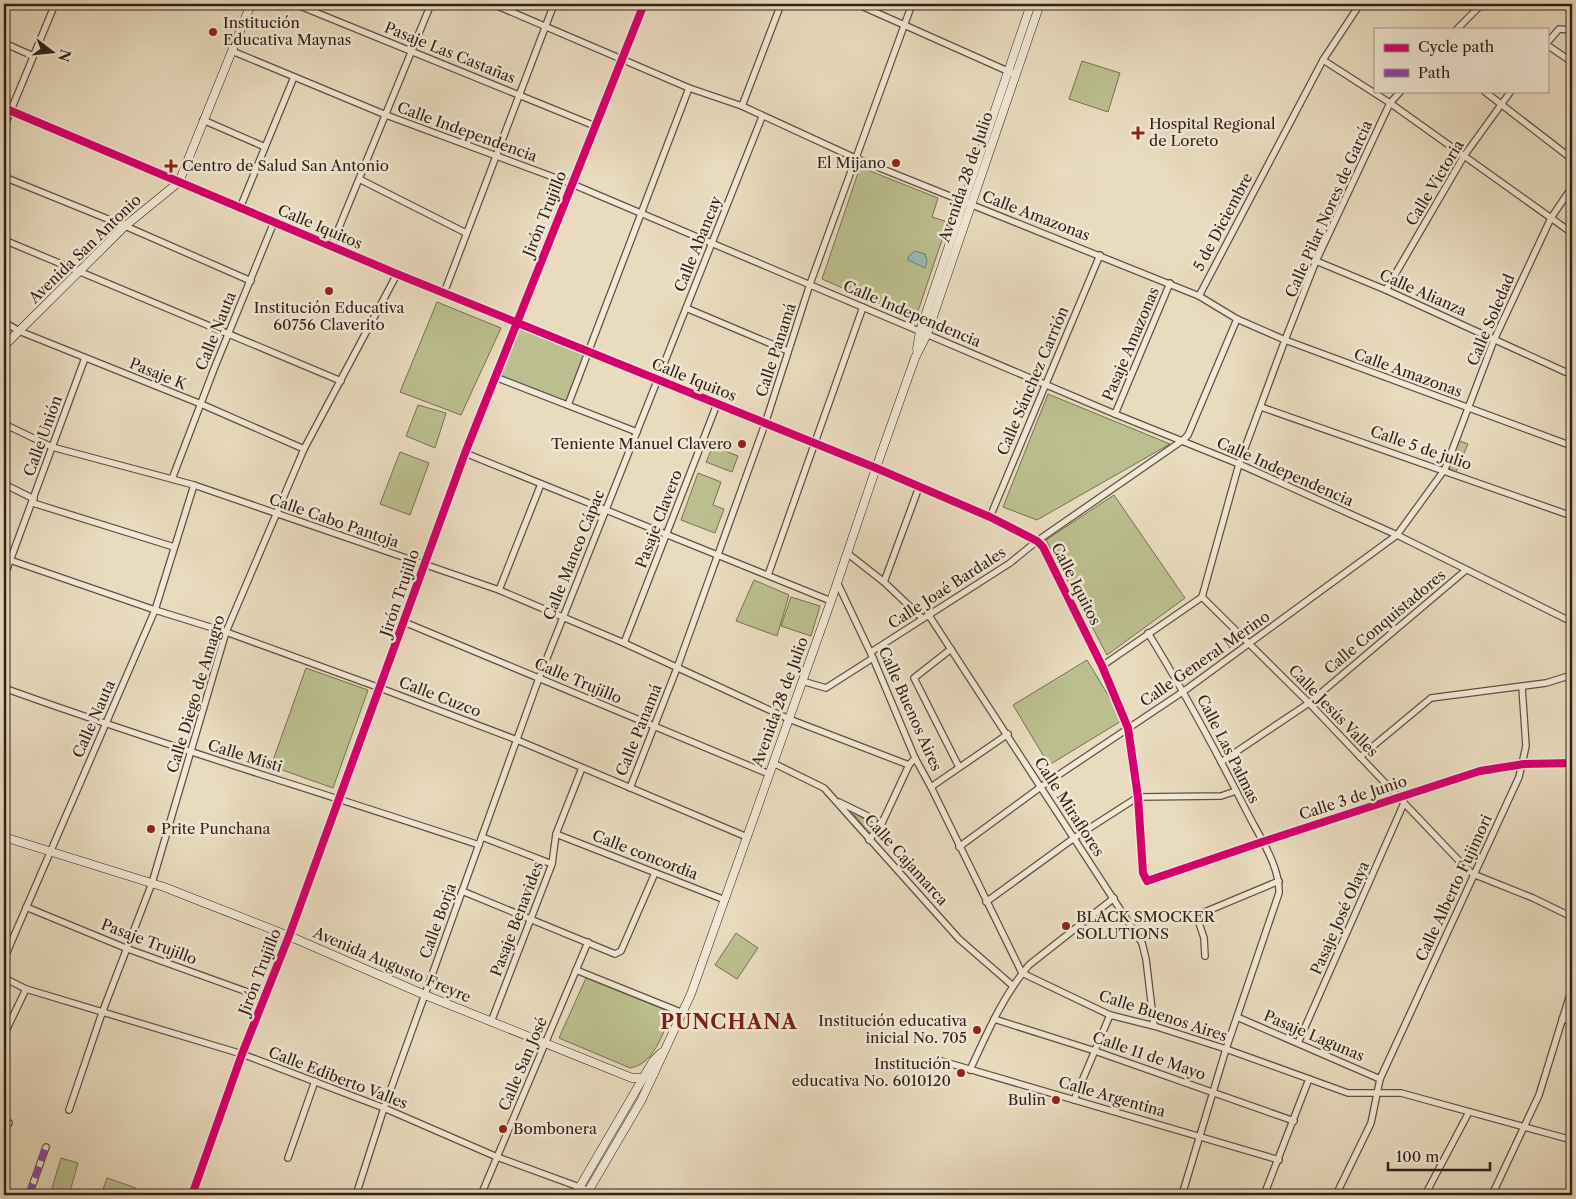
<svg xmlns="http://www.w3.org/2000/svg" width="1576" height="1199" font-family="'Libre Caslon Text',serif">
	<rect width="100%" height="100%" fill="#e9dbbe"/>
	<filter id="stains"><feTurbulence type="fractalNoise" baseFrequency=".004" numOctaves="4"/><feColorMatrix values="0 0 0 0 .2 0 0 0 0 .09 0 0 0 0 .02 0 0 0 .5 -.17"/></filter>
	<radialGradient id="worn" r=".72"><stop offset=".6" stop-color="#630" stop-opacity="0"/><stop offset="1" stop-color="#630" stop-opacity=".3"/></radialGradient>
	<g fill="#bbbe8e" stroke="#767054">
		<path d="M1082,61L1120,73L1108,112L1069,99Z"/>
		<path d="M860,167L938,198L932,217L948,222L915,320L822,279Z"/>
		<path d="M437,302L501,328L461,415L400,392Z"/>
		<path d="M519,329L587,356L571,404L500,375Z"/>
		<path d="M1048,394L1170,444L1037,520L1003,507Z"/>
		<path d="M418,405L446,413L435,448L406,436Z"/>
		<path d="M1457,440L1468,444L1456,472L1446,467Z"/>
		<path d="M713,446L738,456L732,472L706,462Z"/>
		<path d="M400,452L429,463L410,515L380,504Z"/>
		<path d="M698,473L721,482L713,505L724,509L715,533L681,520Z"/>
		<path d="M1114,495L1185,598L1107,655L1046,540Z"/>
		<path d="M754,580L789,595L777,636L736,621Z"/>
		<path d="M791,597L820,606L811,636L781,626Z"/>
		<path d="M1087,660L1123,720L1049,765L1013,705Z"/>
		<path d="M306,668L368,690L333,788L271,766Z"/>
		<path d="M851,811L875,826L869,833Z"/>
		<path d="M736,933L758,948L737,979L715,965Z"/>
		<path d="M586,978L668,1011L671,1016C661,1036 654,1064 630,1068L559,1038Z"/>
		<path d="M61,1158L78,1163L69,1195H50Z"/>
		<path d="M107,1178L136,1188L134,1195H101Z"/>
	</g>
	<path fill="#98bab6" stroke="#6f7d78" d="M915,251L925,254L927,261L925,268L908,260V257Z"/>
	<g fill="none" stroke-linecap="round" stroke-linejoin="round">
		<g stroke="#5f5044" stroke-width="8">
			<g id="street">
				<path d="M295,4L595,126"/>
				<path d="M493,4L689,88L742,106L855,158L1199,296L1237,319L1285,340L1572,446"/>
				<path d="M857,4L1012,73"/>
				<path d="M1457,29L1482,4"/>
				<path d="M4,43L33,56"/>
				<path d="M1547,43L1559,29L1572,30"/>
				<path d="M1547,45L1572,62"/>
				<path d="M232,51L386,115L572,184L1115,414L1239,464L1397,535L1572,622"/>
				<path d="M1323,60L1390,103L1572,233"/>
				<path d="M1484,91L1572,159"/>
				<path d="M742,106L781,4"/>
				<path d="M4,108L397,274L876,468L990,517L1037,541L1043,547L1102,666L1128,728L1138,797L1143,873L1147,881L1262,842L1480,771L1524,764L1572,763"/>
				<path d="M203,120L265,147"/>
				<path d="M4,127L55,4"/>
				<path d="M4,177L125,226L251,281"/>
				<path d="M361,180L466,233"/>
				<path d="M240,208L294,77"/>
				<path d="M4,240L341,381"/>
				<path d="M331,247L431,4"/>
				<path d="M1316,261L1386,290L1572,375"/>
				<path d="M1386,290L1464,156L1511,91"/>
				<path d="M444,293L554,4"/>
				<path d="M1199,296L1323,60L1360,4"/>
				<path d="M686,308L788,351"/>
				<path d="M4,322L19,331L201,404L304,449"/>
				<path d="M495,377L637,432"/>
				<path d="M568,405L689,88"/>
				<path d="M1261,407L1572,516"/>
				<path d="M1115,414L1170,283"/>
				<path d="M4,424L52,447L194,485L499,590L624,643L789,719L909,765L915,758"/>
				<path d="M465,453L831,601"/>
				<path d="M172,479L214,369L274,222"/>
				<path d="M4,484L34,499"/>
				<path d="M33,503L174,547"/>
				<path d="M990,517L1100,255"/>
				<path d="M847,553L884,582L922,618"/>
				<path d="M4,558L155,610L226,632L380,688L517,740L747,837"/>
				<path d="M768,575L863,307"/>
				<path d="M4,577L85,358"/>
				<path d="M837,582L873,658L915,758L931,787L1022,973L1110,1015L1154,1026L1226,1049L1348,1093H1401L1572,1140"/>
				<path d="M884,582L919,487"/>
				<path d="M499,590L541,484"/>
				<path d="M1202,597L1309,703L1465,867L1473,874L1533,898L1572,917"/>
				<path d="M928,614L1142,943L1146,959L1154,1026"/>
				<path d="M404,622L769,774"/>
				<path d="M1148,633C1184,691 1216,751 1247,812C1259,836 1280,866 1279,893L1226,1049L1182,1195"/>
				<path d="M624,643L717,404"/>
				<path d="M951,649L914,678L959,767"/>
				<path d="M871,652L1010,563L1037,541L1183,440L1188,435L1237,319"/>
				<path d="M1102,666L1202,597L1239,464L1285,340L1316,261L1390,103L1401,91"/>
				<path d="M802,681L826,688L873,658"/>
				<path d="M4,688C161,745 321,792 479,845"/>
				<path d="M1360,757L1431,698L1546,683L1572,675"/>
				<path d="M1221,762L1309,703L1466,570"/>
				<path d="M773,763L824,788L959,939L1013,986"/>
				<path d="M931,787L1008,734"/>
				<path d="M630,788L677,668L765,424L810,284L912,4"/>
				<path d="M839,802L882,823"/>
				<path d="M556,834L725,900"/>
				<path d="M482,837L552,864"/>
				<path d="M869,840L882,823L909,765"/>
				<path d="M959,847L1042,786L1184,691L1397,535L1445,469L1494,340L1551,218L1572,187"/>
				<path d="M462,891L615,954L621,951L655,873"/>
				<path d="M986,902L1074,838L1138,797L1221,796L1236,791"/>
				<path d="M26,907L128,949L264,998"/>
				<path d="M1205,956L1204,938L1198,920L1200,914L1279,881"/>
				<path d="M4,959L155,610L194,485"/>
				<path d="M576,970L683,1013"/>
				<path d="M4,978L26,989L242,1054L384,1108L497,1157L601,1195"/>
				<path d="M1237,1017L1380,1079"/>
				<path d="M994,1019L1095,1051L1294,1121"/>
				<path d="M1562,1019L1572,1021"/>
				<path d="M491,1022L552,864L556,834L582,768"/>
				<path d="M4,1035L26,989"/>
				<path d="M1298,1043L1404,803"/>
				<path d="M938,1060L1279,1160"/>
				<path d="M970,1070C987,1033 1003,996 1029,965L1114,898"/>
				<path d="M1074,1100L1110,1015"/>
				<path d="M69,1110L102,1013L152,883L226,632L304,449L397,274"/>
				<path d="M4,1122L9,1123"/>
				<path d="M288,1158L315,1081"/>
				<path d="M193,1193L202,1195"/>
				<path d="M29,1195L46,1147"/>
				<path d="M192,1195L242,1054L289,936L465,453L644,4"/>
				<path d="M356,1195L384,1108L539,678L762,117"/>
				<path d="M481,1195L588,942"/>
				<path d="M1264,1195L1309,1079"/>
				<path d="M1336,1195L1371,1123L1380,1079L1519,777L1526,746L1522,687"/>
				<path d="M1425,1195L1469,1112"/>
				<path d="M1492,1195L1539,1095L1572,988"/>
			</g>
		</g>
		<g stroke="#31211b" stroke-width="9">
			<g id="secondary">
				<path d="M4,346L125,226L179,182L251,4"/>
				<path d="M917,349L920,331L1031,4"/>
				<path d="M4,837L164,887L289,936L425,995L632,1078H642L654,1073"/>
				<path d="M575,1195L653,1061L661,1053"/>
				<path d="M586,1195L641,1101L691,994L831,601L876,468L915,358L927,334L1040,4"/>
			</g>
		</g>
		<use href="#street" stroke="#f1e8d5" stroke-width="5.5"/>
		<use href="#secondary" stroke="#f1e8d5" stroke-width="8"/>
		<path stroke="#8e44ad" stroke-width="6" stroke-dasharray="12 6" stroke-linecap="butt" d="M29,1195L46,1147"/>
		<g stroke="#f1e8d5" stroke-width="11">
			<g id="cycleway">
				<path d="M4,108L397,274L876,468L990,517L1037,541L1043,547L1102,666L1128,728L1138,797L1143,873L1147,881L1262,842L1480,771L1524,764L1572,763"/>
				<path d="M192,1195L242,1054L289,936L465,453L644,4"/>
			</g>
		</g>
		<use href="#cycleway" stroke="#d6006c" stroke-width="8"/>
	</g>
	<g fill="#8f2418" stroke="#f1e8d5" stroke-width="2">
		<circle cx="213" cy="32" r="5"/>
		<path d="M1135.5 125.5h5v5h5v5h-5v5h-5v-5h-5v-5h5z"/>
		<circle cx="896" cy="163" r="5"/>
		<path d="M168.5 158.5h5v5h5v5h-5v5h-5v-5h-5v-5h5z"/>
		<circle cx="329" cy="291" r="5"/>
		<circle cx="742" cy="444" r="5"/>
		<circle cx="151" cy="829" r="5"/>
		<circle cx="1066" cy="926" r="5"/>
		<circle cx="977" cy="1030" r="5"/>
		<circle cx="961" cy="1073" r="5"/>
		<circle cx="1056" cy="1100" r="5"/>
		<circle cx="503" cy="1129" r="5"/>
	</g>
	<g text-anchor="middle" stroke-width="5" stroke-linejoin="round" paint-order="stroke">
		<g font-size="15" fill="#31211b" stroke="#f1e8d5" text-anchor="start">
			<text x="223" y="28">Institución<tspan x="223" dy="17">Educativa Maynas</tspan></text>
			<text x="1149" y="129">Hospital Regional<tspan x="1149" dy="17">de Loreto</tspan></text>
			<text x="886" y="168" text-anchor="end">El Mijano</text>
			<text x="182" y="171">Centro de Salud San Antonio</text>
			<text x="329" y="313" text-anchor="middle">Institución Educativa<tspan x="329" dy="17">60756 Claverito</tspan></text>
			<text x="732" y="449" text-anchor="end">Teniente Manuel Clavero</text>
			<text x="161" y="834">Prite Punchana</text>
			<text x="1076" y="922">BLACK SMOCKER<tspan x="1076" dy="17">SOLUTIONS</tspan></text>
			<text x="967" y="1026" text-anchor="end">Institución educativa<tspan x="967" dy="17">inicial No. 705</tspan></text>
			<text x="951" y="1069" text-anchor="end">Institución<tspan x="951" dy="17">educativa No. 6010120</tspan></text>
			<text x="1046" y="1105" text-anchor="end">Bulin</text>
			<text x="513" y="1134">Bombonera</text>
		</g>
		<g font-size="15" fill="#31211b" stroke="#f1e8d5">
			<text transform="translate(450 53) rotate(22)" y="5">Pasaje Las Castañas</text>
			<text transform="translate(467 132) rotate(20)" y="5">Calle Independencia</text>
			<text transform="translate(966 177) rotate(-71)" y="5">Avenida 28 de Julio</text>
			<text transform="translate(1435 183) rotate(-59)" y="5">Calle Victoria</text>
			<text transform="translate(1329 209) rotate(-66)" y="5">Calle Pilar Nores de García</text>
			<text transform="translate(545 214) rotate(-68)" y="5">Jirón Trujillo</text>
			<text transform="translate(1036 216) rotate(21)" y="5">Calle Amazonas</text>
			<text transform="translate(1223 222) rotate(-62)" y="5">5 de Diciembre</text>
			<text transform="translate(320 227) rotate(23)" y="5">Calle Iquitos</text>
			<text transform="translate(698 244) rotate(-68)" y="5">Calle Abancay</text>
			<text transform="translate(85 249) rotate(-44)" y="5">Avenida San Antonio</text>
			<text transform="translate(1423 293) rotate(24)" y="5">Calle Alianza</text>
			<text transform="translate(912 314) rotate(23)" y="5">Calle Independencia</text>
			<text transform="translate(1491 320) rotate(-67)" y="5">Calle Soledad</text>
			<text transform="translate(216 331) rotate(-68)" y="5">Calle Nauta</text>
			<text transform="translate(1131 344) rotate(-67)" y="5">Pasaje Amazonas</text>
			<text transform="translate(776 350) rotate(-72)" y="5">Calle Panamá</text>
			<text transform="translate(1408 373) rotate(20)" y="5">Calle Amazonas</text>
			<text transform="translate(158 374) rotate(22)" y="5">Pasaje K</text>
			<text transform="translate(694 380) rotate(22)" y="5">Calle Iquitos</text>
			<text transform="translate(1033 381) rotate(-67)" y="5">Calle Sánchez Carrión</text>
			<text transform="translate(43 436) rotate(-70)" y="5">Calle Unión</text>
			<text transform="translate(1421 448) rotate(19)" y="5">Calle 5 de julio</text>
			<text transform="translate(1285 472) rotate(24)" y="5">Calle Independencia</text>
			<text transform="translate(659 519) rotate(-69)" y="5">Pasaje Clavero</text>
			<text transform="translate(334 521) rotate(19)" y="5">Calle Cabo Pantoja</text>
			<text transform="translate(574 555) rotate(-68)" y="5">Calle Manco Cápac</text>
			<text transform="translate(1076 584) rotate(63)" y="5">Calle Iquitos</text>
			<text transform="translate(947 588) rotate(-33)" y="5">Calle Joaé Bardales</text>
			<text transform="translate(400 593) rotate(-71)" y="5">Jirón Trujillo</text>
			<text transform="translate(1385 622) rotate(-40)" y="5">Calle Conquistadores</text>
			<text transform="translate(1205 659) rotate(-35)" y="5">Calle General Merino</text>
			<text transform="translate(578 681) rotate(23)" y="5">Calle Trujillo</text>
			<text transform="translate(196 694) rotate(-73)" y="5">Calle Diego de Amagro</text>
			<text transform="translate(440 697) rotate(21)" y="5">Calle Cuzco</text>
			<text transform="translate(780 702) rotate(-70)" y="5">Avenida 28 de Julio</text>
			<text transform="translate(910 709) rotate(66)" y="5">Calle Buenos Aires</text>
			<text transform="translate(1333 711) rotate(46)" y="5">Calle Jesús Valles</text>
			<text transform="translate(94 719) rotate(-66)" y="5">Calle Nauta</text>
			<text transform="translate(639 730) rotate(-68)" y="5">Calle Panamá</text>
			<text transform="translate(1228 749) rotate(63)" y="5">Calle Las Palmas</text>
			<text transform="translate(245 756) rotate(17)" y="5">Calle Misti</text>
			<text transform="translate(1353 798) rotate(-18)" y="5">Calle 3 de Junio</text>
			<text transform="translate(1069 807) rotate(57)" y="5">Calle Miraflores</text>
			<text transform="translate(645 855) rotate(21)" y="5">Calle concordia</text>
			<text transform="translate(906 860) rotate(48)" y="5">Calle Cajamarca</text>
			<text transform="translate(1454 888) rotate(-65)" y="5">Calle Alberto Fujimori</text>
			<text transform="translate(1340 918) rotate(-66)" y="5">Pasaje José Olaya</text>
			<text transform="translate(517 919) rotate(-69)" y="5">Pasaje Benavides</text>
			<text transform="translate(438 921) rotate(-70)" y="5">Calle Borja</text>
			<text transform="translate(149 942) rotate(21)" y="5">Pasaje Trujillo</text>
			<text transform="translate(392 965) rotate(23)" y="5">Avenida Augusto Freyre</text>
			<text transform="translate(260 972) rotate(-69)" y="5">Jirón Trujillo</text>
			<text transform="translate(1163 1016) rotate(18)" y="5">Calle Buenos Aires</text>
			<text transform="translate(1314 1036) rotate(23)" y="5">Pasaje Lagunas</text>
			<text transform="translate(1149 1056) rotate(19)" y="5">Calle 11 de Mayo</text>
			<text transform="translate(523 1064) rotate(-67)" y="5">Calle San José</text>
			<text transform="translate(338 1078) rotate(21)" y="5">Calle Ediberto Valles</text>
			<text transform="translate(1112 1097) rotate(16)" y="5">Calle Argentina</text>
		</g>
		<g font-size="20" font-weight="bold" letter-spacing="1" fill="#7a1f14" stroke="#f1e8d5">
			<text x="729" y="1029">PUNCHANA</text>
		</g>
	</g>
	<rect width="1576" height="1199" fill="none" stroke="#e9dbbe" stroke-width="20"/>
	<rect x="5" y="5" width="1566" height="1189" fill="none" stroke="#31211b" stroke-width="2.5"/>
	<rect x="10" y="10" width="1556" height="1179" fill="none" stroke="#31211b"/>
	<rect x="1374" y="28" width="175" height="65" fill="#f1e8d5" stroke="#a4988b"/>
	<rect x="1384" y="44" width="25" height="8" fill="#d6006c" stroke="#a4988b"/>
	<text x="1418" y="52" font-size="15" fill="#31211b">Cycle path</text>
	<rect x="1384" y="69" width="25" height="8" fill="#8e44ad" stroke="#a4988b"/>
	<text x="1418" y="78" font-size="15" fill="#31211b">Path</text>
	<g transform="translate(52 52) rotate(106)" stroke="#f1e8d5" stroke-width="4" paint-order="stroke">
	<path d="M0-4L9 19L0 12L-9 19Z" fill="#31211b"/>
	<text y="-8" font-size="14" font-weight="bold" text-anchor="middle" fill="#31211b">N</text>
	</g>
	<path d="M1388 1162v8h102v-8" fill="none" stroke="#31211b" stroke-width="2.5"/>
	<text x="1396" y="1162" font-size="15" fill="#31211b" stroke="#f1e8d5" stroke-width="4" paint-order="stroke">100 m</text>
	<rect width="100%" height="100%" filter="url(#stains)"/>
	<rect width="100%" height="100%" fill="url(#worn)"/>
</svg>
